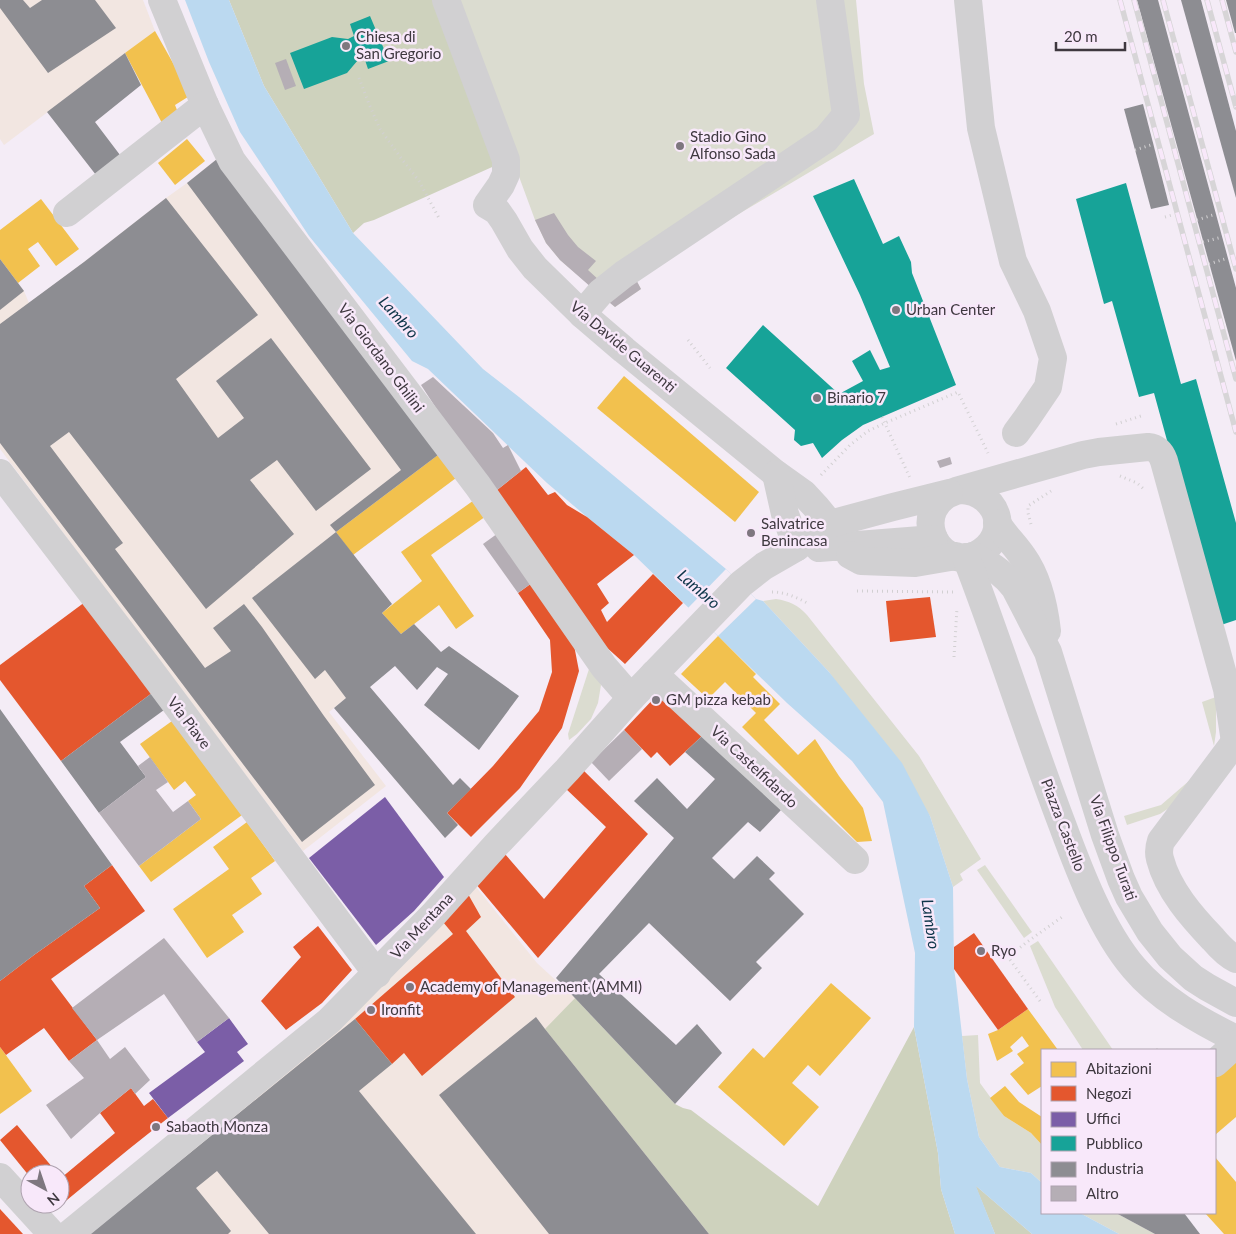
<svg xmlns="http://www.w3.org/2000/svg" width="1236" height="1234" font-family="Lato,sans-serif">
	<rect width="100%" height="100%" fill="#f4ecf6"/>
	<g fill="#f2e6e1">
		<path d="M0,0H143L155,31L4,145L0,139Z"/>
		<path d="M217,159L438,455L353,555L392,604L382,613L401,634L366,682L329,712L386,786L303,851L0,449V259L24,291L29,303L84,262L166,198L187,183Z"/>
		<path d="M472,882L537,963L575,998L546,1029L709,1234H89Z"/>
	</g>
	<g fill="#dbdcd0">
		<path d="M454,0H856L864,84L874,134L634,276L641,289L615,307L560,260L546,243L535,220Z"/>
		<path d="M776,599C789,601 798,605 807,615L919,756L981,859L960,874L963,880L953,887L930,816L829,672L763,601Z"/>
		<path d="M589,669L596,671L601,685L598,703L591,719L577,734L569,740L568,734Z"/>
		<path d="M1216,697V732L1214,746L1202,702Z"/>
		<path d="M1197,774L1172,806L1160,814L1127,825L1124,816L1161,805Z"/>
		<path d="M985,865L1032,932L1024,938L977,870Z"/>
		<path d="M1038,941L1113,1050H1083L1055,1007L1030,946Z"/>
		<path d="M978,1035L980,1083L1004,1116L1031,1133L1042,1145V1183L1031,1173L1000,1167L979,1137L967,1079L962,1036Z"/>
		<path d="M1080,1213H1116L1155,1234H1119Z"/>
	</g>
	<g fill="#ced2bd">
		<path d="M229,0H454L512,158L374,220L364,223L353,233L264,86Z"/>
		<path d="M575,998L675,1104L683,1108L691,1110L818,1206L914,1027L938,1153L941,1189L955,1234H709L545,1029Z"/>
		<path d="M975,1185L1032,1234H995Z"/>
	</g>
	<path fill="#bbd9f0" d="M185,0H229L264,86L353,233L483,369L519,397L726,569L756,599L763,601L829,672L902,763L930,816L953,887L954,969L956,982L967,1079L979,1137L1000,1167L1031,1173L1042,1183V1213H1080L1119,1234H1032L976,1186L995,1234H955L941,1189L938,1153L914,1027L915,953L883,802L852,761L787,703L634,555L587,517L547,483L428,369L412,361L309,236L240,132L209,62Z"/>
	<path fill="#f4ecf6" d="M726,569L756,599L718,636L688,608Z"/>
	<g fill="#f2c14e">
		<path d="M155,31L191,95L175,105L179,115L162,123L125,53Z"/>
		<path d="M187,139L205,161L175,185L158,163Z"/>
		<path d="M41,199L79,249L56,266L38,242L28,249L40,266L18,283L0,259V230Z"/>
		<path d="M624,376L759,492L735,522L597,408Z"/>
		<path d="M438,455L456,478L353,555L336,532Z"/>
		<path d="M477,498L489,514L431,555L474,616L456,629L439,605L401,634L382,613L422,581L401,552Z"/>
		<path d="M718,636L756,674L753,677L780,704L764,720L798,755L815,739L839,776L863,808L872,841L857,842L742,727L756,713L725,682L708,699L681,674Z"/>
		<path d="M172,721L242,815L151,882L139,866L201,819L188,801L196,795L185,781L174,790L140,744Z"/>
		<path d="M247,822L275,861L251,878L262,894L232,915L244,932L207,958L173,909L229,869L213,847Z"/>
		<path d="M831,983L871,1018L820,1076L808,1065L792,1083L819,1107L784,1146L718,1087L753,1048L764,1058Z"/>
		<path d="M1028,1009L1058,1050H1042V1086L1028,1095L1010,1074L1024,1063L1017,1054L1029,1046L1022,1036L1010,1047L1013,1051L997,1061L988,1034L998,1030Z"/>
		<path d="M0,1047L32,1091L0,1114Z"/>
		<path d="M1234,1060L1236,1061V1117L1215,1135V1077Z"/>
		<path d="M1005,1086L1019,1102L1042,1117V1145L1031,1133L1004,1116L990,1098Z"/>
		<path d="M1215,1157L1236,1182V1234H1224L1205,1213H1215Z"/>
	</g>
	<g fill="#e4572e">
		<path d="M526,467L548,495L555,492L567,505L587,517L634,555L597,584L609,603L601,610L607,622L653,574L683,603L625,664L594,636L492,494Z"/>
		<path d="M536,580L573,640L579,671L562,728L520,788L471,837L447,813L493,766L539,711L552,672L550,640L518,593Z"/>
		<path d="M930,597L936,637L890,642L886,601Z"/>
		<path d="M85,602L152,693L61,761L0,680V665Z"/>
		<path d="M658,694L702,736L670,766L657,752L651,758L624,730Z"/>
		<path d="M581,768L648,834L538,958L475,883L505,854L544,899L606,827L564,787Z"/>
		<path d="M112,865L145,911L51,979L97,1040L69,1061L44,1028L6,1055L0,1047V981L34,955L100,908L84,886Z"/>
		<path d="M468,894L481,917L466,931L515,997L422,1076L404,1053L392,1064L355,1019L453,934L443,922Z"/>
		<path d="M318,926L352,970L322,1003L286,1030L261,1001L301,957L293,947Z"/>
		<path d="M974,933L1028,1009L998,1030L954,969V947Z"/>
		<path d="M131,1088L144,1106L153,1099L168,1118L129,1149L56,1209L53,1204H60V1176L61,1178L115,1133L100,1113Z"/>
		<path d="M17,1125L58,1174H30V1177L0,1140Z"/>
		<path d="M0,1209L23,1234H0Z"/>
	</g>
	<g fill="#7b5ea7">
		<path d="M385,797L444,877L414,911L376,945L309,858Z"/>
		<path d="M229,1018L248,1044L237,1052L244,1061L168,1118L149,1093L205,1052L197,1042Z"/>
	</g>
	<g fill="#17a398">
		<path d="M370,16L389,61L368,69L364,57L358,60L347,73L304,89L290,53L332,37L348,39L354,36L350,24Z"/>
		<path d="M854,179L883,244L899,236L911,262L912,273L956,385L863,425L842,440L822,458L813,443L801,446L794,440L795,430L726,368L763,325L839,394L863,381L852,361L870,350L880,370L890,367L860,295L813,196Z"/>
		<path d="M1126,183L1181,384L1196,379L1236,523V620L1218,626L1154,393L1139,397L1112,301L1104,304L1076,199Z"/>
	</g>
	<g fill="#8d8d92">
		<path d="M0,0H23L30,8L42,0H95L116,28L48,73L0,8Z"/>
		<path d="M1137,0H1158L1236,288V361Z"/>
		<path d="M1181,0H1201L1236,131V198Z"/>
		<path d="M1226,0H1236V33H1235Z"/>
		<path d="M125,53L141,85L95,122L120,155L96,175L47,112Z"/>
		<path d="M1143,104L1169,205L1151,209L1124,109Z"/>
		<path d="M217,159L438,455L336,532L330,525L401,470L187,183Z"/>
		<path d="M166,198L258,315L176,379L218,438L244,418L216,381L271,338L371,469L316,511L277,460L250,480L294,534L206,609L69,432L50,446L123,543L115,549L205,668L231,651L213,628L244,604L262,627L324,716L375,785L302,842L0,443V324L84,262Z"/>
		<path d="M0,259L24,291L0,310Z"/>
		<path d="M336,532L392,604L382,613L401,634L414,624L441,652L449,646L519,696L479,750L424,705L448,674L437,667L417,690L395,666L370,687L453,785L460,778L471,789L447,813L458,825L445,838L334,708L346,698L325,670L315,679L252,598Z"/>
		<path d="M152,693L164,710L120,742L146,777L99,813L61,761Z"/>
		<path d="M0,709L112,865L84,886L100,908L34,955L0,981Z"/>
		<path d="M702,736L781,810L760,832L748,822L712,858L734,879L757,856L775,873L769,879L804,914L756,962L762,968L730,1001L649,923L599,974L676,1045L697,1024L722,1053L675,1104L556,978L674,838L634,801L657,778L687,809L715,779L685,752Z"/>
		<path d="M536,1017L545,1029L709,1234H549L439,1095Z"/>
		<path d="M355,1019L392,1064L359,1091L476,1234H269L217,1171L196,1188L231,1231L228,1234H90Z"/>
		<path d="M1116,1213H1184L1200,1234H1155Z"/>
	</g>
	<g fill="#b5aeb5">
		<path d="M286,59L296,86L285,90L275,63Z"/>
		<path d="M554,213L568,235L578,247L596,261L588,270L600,281L592,288L560,260L546,243L535,220Z"/>
		<path d="M634,276L641,289L615,307L604,298Z"/>
		<path d="M433,377L493,433L503,448L508,445L521,471L492,494L421,385Z"/>
		<path d="M950,457L952,464L940,468L937,461Z"/>
		<path d="M501,531L536,580L518,593L483,544Z"/>
		<path d="M624,730L642,749L609,781L591,762Z"/>
		<path d="M150,757L168,782L156,790L173,812L188,801L201,819L139,866L99,813L146,777L138,766Z"/>
		<path d="M164,938L229,1018L197,1042L164,994L97,1040L72,1008Z"/>
		<path d="M97,1040L110,1059L125,1047L150,1080L135,1094L131,1088L100,1113L71,1139L46,1105L84,1078L69,1061Z"/>
	</g>
	<g fill="none" stroke-linecap="round" stroke-linejoin="round">
		<g stroke="#d2d0d2" stroke-width="3" stroke-dasharray="1 4" stroke-linecap="butt">
			<path d="M359,78L369,104L380,129L401,158L419,181L440,220"/>
			<path d="M1135,150L1154,144"/>
			<path d="M1165,217L1172,215"/>
			<path d="M1197,220L1216,214"/>
			<path d="M1203,242L1222,237"/>
			<path d="M1209,264L1228,258"/>
			<path d="M688,340L710,368"/>
			<path d="M882,417L910,478"/>
			<path d="M1116,424L1144,415"/>
			<path d="M821,475L850,445L868,431L885,423L958,392L988,453"/>
			<path d="M1120,476L1137,483L1145,490"/>
			<path d="M1031,524L1028,513V506L1051,491"/>
			<path d="M857,591L953,592"/>
			<path d="M772,592C786,592 798,598 809,604"/>
			<path d="M954,657L957,608"/>
			<path d="M1040,1001L1008,957L1027,942L1062,917"/>
			<path d="M1156,1049L1157,1050"/>
		</g>
		<g stroke="#d1d0d2" stroke-width="28">
			<path d="M162,0L205,105L232,161L478,486L604,667L631,698"/>
			<path d="M446,0L506,160V174L501,185L487,205L497,211L504,221L520,249L535,268L582,314L624,350L776,474L804,494L816,507L830,524L836,547"/>
			<path d="M968,0L981,128L1013,261L1037,311L1053,358L1048,387L1027,418L1016,433"/>
			<path d="M67,213L205,105"/>
			<path d="M582,314L600,293L624,274L826,139L846,115L830,0"/>
			<path d="M0,473L145,663L377,974"/>
			<path d="M776,474L785,514L797,547"/>
			<path d="M960,490C984,490 1005,512 995,536C991,545 984,551 976,555C934,572 909,506 956,491L1083,455L1099,452L1148,447C1157,448 1161,452 1164,461L1227,689L1235,742"/>
			<path d="M997,523C1004,535 1015,545 1023,557C1038,578 1044,605 1047,631"/>
			<path d="M819,548L934,539"/>
			<path d="M850,555L861,561L915,563L956,556"/>
			<path d="M973,556C990,564 1004,573 1015,588L1048,652L1105,835L1121,879L1129,897L1150,932L1170,957L1193,978L1207,987L1236,1003"/>
			<path d="M966,557C1000,645 1028,735 1062,824C1079,870 1102,931 1134,968C1160,999 1200,1021 1236,1039"/>
			<path d="M654,674L855,860"/>
			<path d="M1236,745L1235,742L1161,841C1159,847 1158,852 1160,859C1168,890 1192,917 1213,939C1219,946 1227,955 1236,959"/>
			<path d="M1215,1063L1236,1044"/>
			<path d="M0,1177L52,1234"/>
			<path d="M69,1234L329,1021L433,915L496,845L567,770L631,698L741,584L764,566L797,547L814,534L830,524L893,507L949,493"/>
		</g>
		<g stroke="#d7d5d7" stroke-width="5.5">
			<g id="rail">
				<path d="M1120,0L1236,432"/>
				<path d="M1134,0L1236,379"/>
				<path d="M1163,0L1236,269"/>
				<path d="M1207,0L1236,107"/>
				<path d="M1222,0L1236,52"/>
			</g>
		</g>
		<use href="#rail" stroke="#f8e8fa" stroke-width="4" stroke-dasharray="11" stroke-linecap="butt"/>
	</g>
	<g fill="#7e777f" stroke="#f8e8fa" stroke-width="2">
		<circle cx="346" cy="46" r="5"/>
		<circle cx="680" cy="146" r="5"/>
		<circle cx="896" cy="310" r="5"/>
		<circle cx="817" cy="398" r="5"/>
		<circle cx="751" cy="533" r="5"/>
		<circle cx="656" cy="700" r="5"/>
		<circle cx="981" cy="951" r="5"/>
		<circle cx="410" cy="987" r="5"/>
		<circle cx="371" cy="1010" r="5"/>
		<circle cx="156" cy="1127" r="5"/>
	</g>
	<g text-anchor="middle" stroke-width="5" stroke-linejoin="round" paint-order="stroke">
		<g font-size="15" fill="#3e383f" stroke="#f8e8fa" text-anchor="start">
			<text x="356" y="42">Chiesa di<tspan x="356" dy="17">San Gregorio</tspan></text>
			<text x="690" y="142">Stadio Gino<tspan x="690" dy="17">Alfonso Sada</tspan></text>
			<text x="906" y="315">Urban Center</text>
			<text x="827" y="403">Binario 7</text>
			<text x="761" y="529">Salvatrice<tspan x="761" dy="17">Benincasa</tspan></text>
			<text x="666" y="705">GM pizza kebab</text>
			<text x="991" y="956">Ryo</text>
			<text x="420" y="992">Academy of Management (AMMI)</text>
			<text x="381" y="1015">Ironfit</text>
			<text x="166" y="1132">Sabaoth Monza</text>
		</g>
		<g font-size="15" fill="#3e383f" stroke="#f8e8fa">
			<text transform="translate(623 347) rotate(40)" y="5">Via Davide Guarenti</text>
			<text transform="translate(381 358) rotate(53)" y="5">Via Giordano Ghilini</text>
			<text transform="translate(189 723) rotate(53)" y="5">Via Piave</text>
			<text transform="translate(754 767) rotate(43)" y="5">Via Castelfidardo</text>
			<text transform="translate(1063 825) rotate(69)" y="5">Piazza Castello</text>
			<text transform="translate(1113 848) rotate(70)" y="5">Via Filippo Turati</text>
			<text transform="translate(422 926) rotate(-47)" y="5">Via Mentana</text>
		</g>
		<g font-size="16" font-style="italic" fill="#0f364a" stroke="#f8e8fa">
			<text transform="translate(399 317) rotate(48)" y="6">Lambro</text>
			<text transform="translate(699 589) rotate(41)" y="6">Lambro</text>
			<text transform="translate(931 924) rotate(82)" y="6">Lambro</text>
		</g>
	</g>
	<rect x="1041" y="1049" width="175" height="165" fill="#f8e8fa" stroke="#aea2af"/>
	<rect x="1051" y="1062" width="25" height="15" fill="#f2c14e" stroke="#aea2af"/>
	<text x="1086" y="1074" font-size="15" fill="#3e383f">Abitazioni</text>
	<rect x="1051" y="1086" width="25" height="15" fill="#e4572e" stroke="#aea2af"/>
	<text x="1086" y="1099" font-size="15" fill="#3e383f">Negozi</text>
	<rect x="1051" y="1112" width="25" height="15" fill="#7b5ea7" stroke="#aea2af"/>
	<text x="1086" y="1124" font-size="15" fill="#3e383f">Uffici</text>
	<rect x="1051" y="1136" width="25" height="15" fill="#17a398" stroke="#aea2af"/>
	<text x="1086" y="1149" font-size="15" fill="#3e383f">Pubblico</text>
	<rect x="1051" y="1162" width="25" height="15" fill="#8d8d92" stroke="#aea2af"/>
	<text x="1086" y="1174" font-size="15" fill="#3e383f">Industria</text>
	<rect x="1051" y="1186" width="25" height="15" fill="#b5aeb5" stroke="#aea2af"/>
	<text x="1086" y="1199" font-size="15" fill="#3e383f">Altro</text>
	<g transform="translate(45 1189) rotate(140)"><circle r="24" fill="#f8e8fa" stroke="#aea2af"/>
	<path d="M0-4L9 19L0 12L-9 19Z" fill="#7e777f"/>
	<text y="-8" font-size="14" font-weight="bold" text-anchor="middle" fill="#3e383f">N</text>
	</g>
	<path d="M1056 42v8h69v-8" fill="none" stroke="#3e383f" stroke-width="2.5"/>
	<text x="1064" y="42" font-size="15" fill="#3e383f" stroke="#f8e8fa" stroke-width="4" paint-order="stroke">20 m</text>
</svg>
